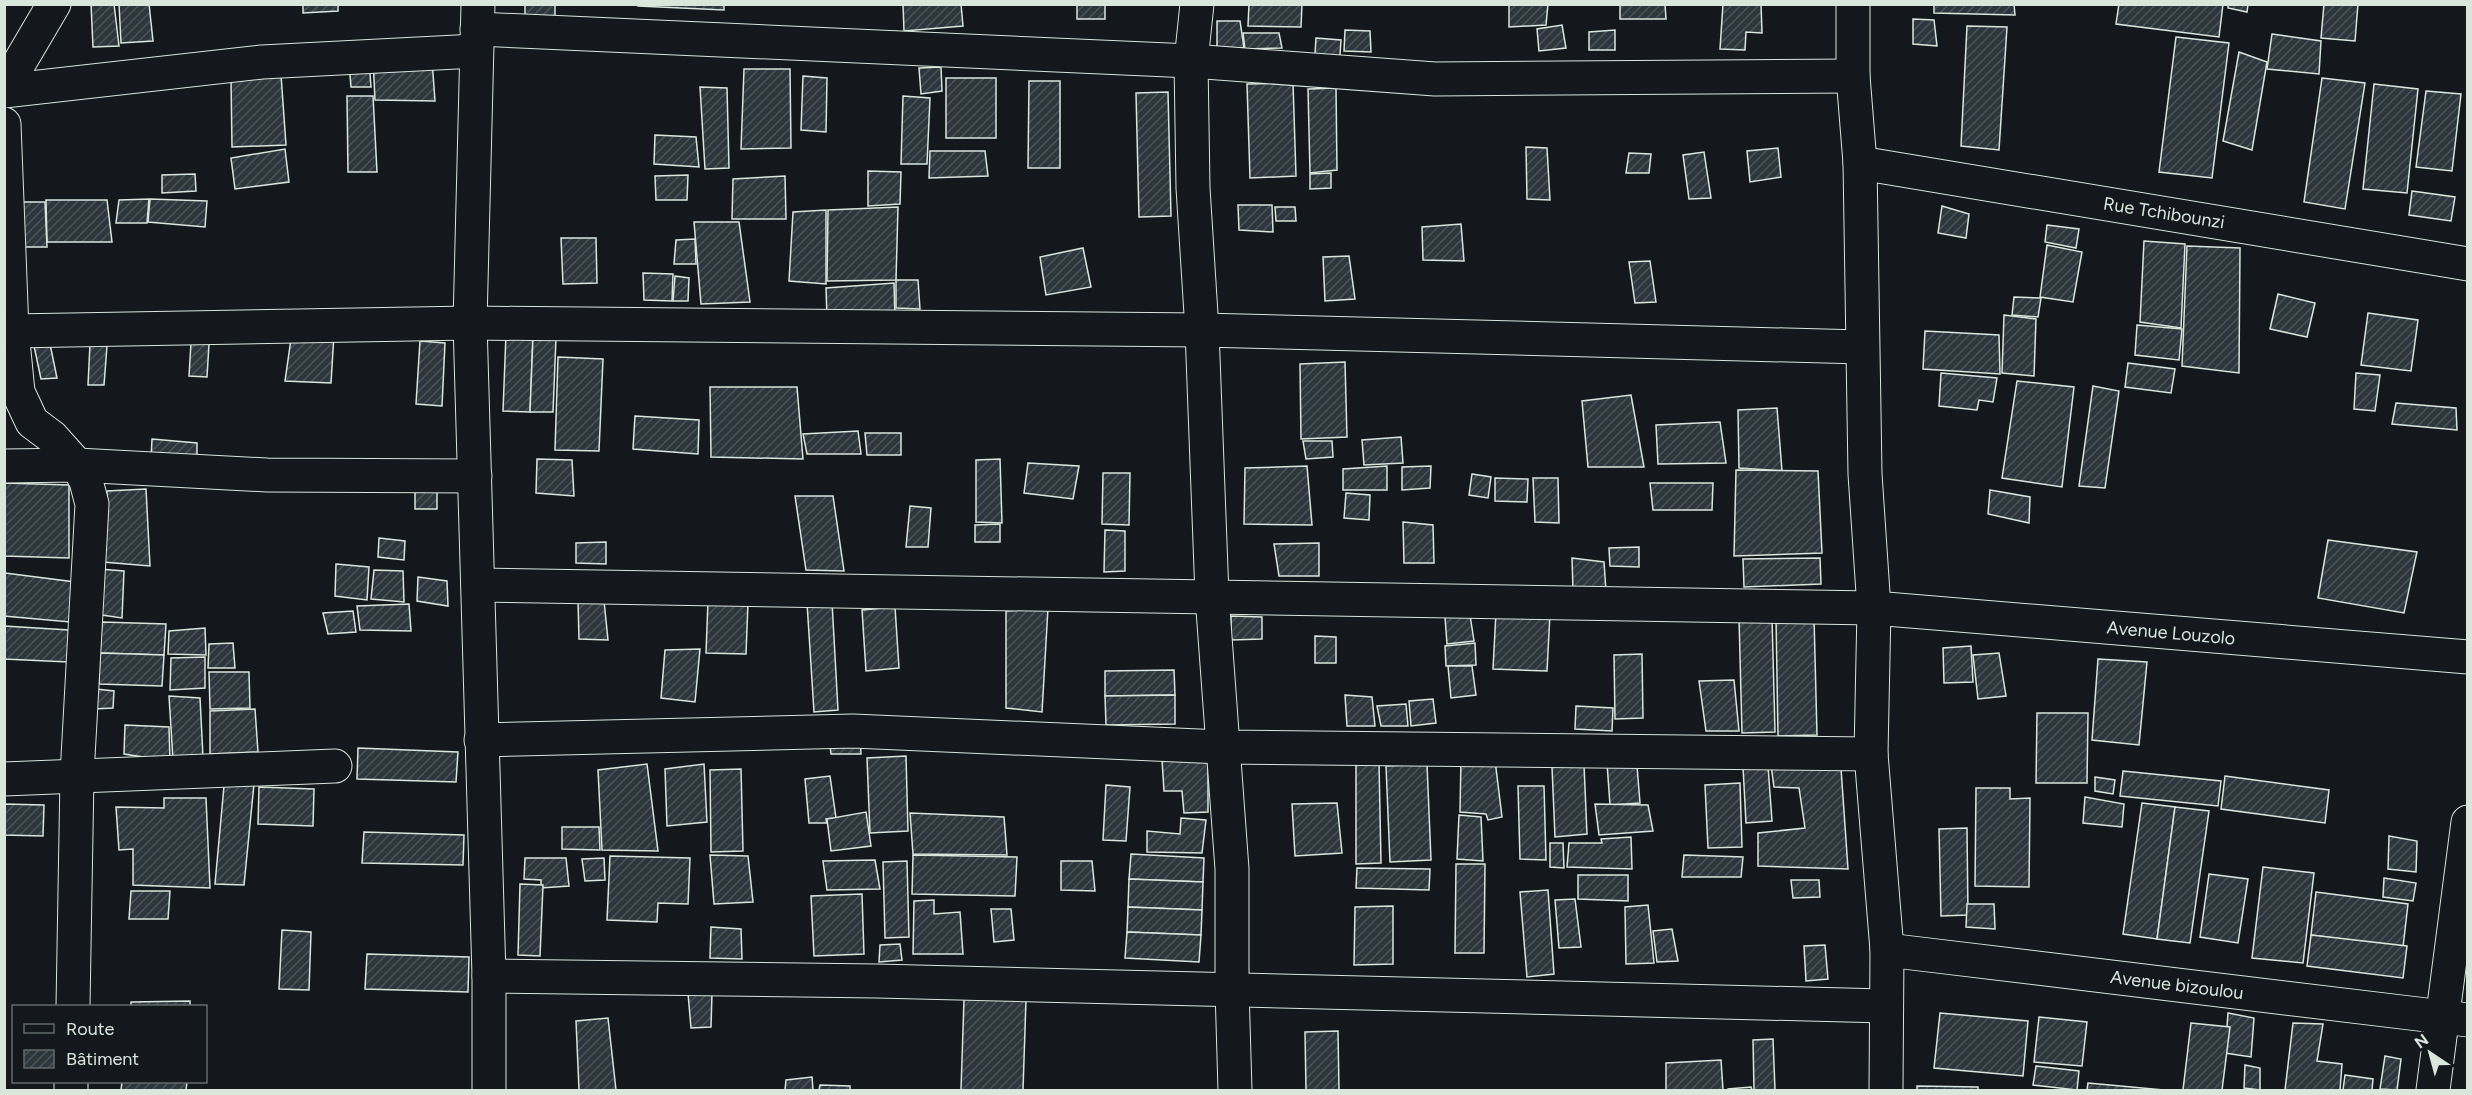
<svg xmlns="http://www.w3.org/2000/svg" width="2472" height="1095" font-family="Figtree,sans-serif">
	<defs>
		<pattern id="building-hatch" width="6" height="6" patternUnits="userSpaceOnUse" patternTransform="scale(1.5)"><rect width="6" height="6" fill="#2c363c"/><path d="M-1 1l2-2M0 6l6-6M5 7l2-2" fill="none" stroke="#4a5358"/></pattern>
	</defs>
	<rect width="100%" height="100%" fill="#14181c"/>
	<g fill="url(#building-hatch)" stroke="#d8e6dc" stroke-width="1.5">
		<path d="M91,4H114L119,46L93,47Z"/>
		<path d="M119,4H149L153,41L121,43Z"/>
		<path d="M303,4H338V11L303,13Z"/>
		<path d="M525,4H555V20L525,15Z"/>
		<path d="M638,4H724V10L638,6Z"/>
		<path d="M903,4H961L963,26L904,31Z"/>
		<rect x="1077" y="4" width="28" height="15"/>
		<path d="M1249,4H1302L1301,27L1248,26Z"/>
		<path d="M1509,4H1548L1546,25L1509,27Z"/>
		<path d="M1620,4H1665L1666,19H1620Z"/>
		<path d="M1723,4H1761L1762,33L1746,32L1745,50L1720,49Z"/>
		<path d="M1934,4H2014L2015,15L1934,13Z"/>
		<path d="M2119,4H2223L2219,37L2116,24Z"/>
		<path d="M2228,4H2248L2247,12L2228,8Z"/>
		<path d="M2324,4H2358L2355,41L2321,38Z"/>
		<path d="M1913,19L1934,20L1937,46L1913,44Z"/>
		<path d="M1217,21H1240L1244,48L1217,47Z"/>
		<path d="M1562,25L1566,48L1539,51L1537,29Z"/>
		<path d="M1967,26L2007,27L1999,150L1961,146Z"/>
		<path d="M1345,30L1370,31L1371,52L1344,51Z"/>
		<path d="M1615,30V50H1589V32Z"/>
		<path d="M1243,33H1279L1282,48L1245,49Z"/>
		<path d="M2272,34L2321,41L2319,74L2267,69Z"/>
		<path d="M2176,37L2229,43L2212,178L2159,172Z"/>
		<path d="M1316,38L1341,40L1339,69H1314Z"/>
		<path d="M2239,52L2267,62L2252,150L2223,141Z"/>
		<path d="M373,59L432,60L435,101L375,100Z"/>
		<path d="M369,61L371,87H351L349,63Z"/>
		<path d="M941,67L942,91L921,94L919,68Z"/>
		<path d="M744,69H790L791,148L741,149Z"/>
		<path d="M281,75L286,145L232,147L231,79Z"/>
		<path d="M803,76L827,78L826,132L801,130Z"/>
		<rect x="946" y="78" width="50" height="60"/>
		<path d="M2322,78L2365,83L2345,209L2304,202Z"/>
		<path d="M1029,81H1060V168H1028Z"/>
		<path d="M1293,83L1296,176L1250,178L1247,84Z"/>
		<path d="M2374,84L2418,89L2407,193L2363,189Z"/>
		<path d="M700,87L727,88L729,168L705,169Z"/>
		<path d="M1336,88L1337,170L1310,173L1308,89Z"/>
		<path d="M2426,91L2461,94L2452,171L2416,167Z"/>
		<path d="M1168,92L1171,216L1139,217L1136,93Z"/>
		<path d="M347,96H373L377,172H348Z"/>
		<path d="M903,96L930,98L927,164H901Z"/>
		<path d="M655,135L696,137L699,167L654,164Z"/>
		<path d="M1526,147L1547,148L1550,200L1527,199Z"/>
		<path d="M1778,148L1781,177L1750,182L1747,151Z"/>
		<path d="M285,149L289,182L235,189L231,158Z"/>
		<path d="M930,151H985L988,176L929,178Z"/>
		<path d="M1704,152L1711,198L1689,199L1683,155Z"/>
		<path d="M1629,153L1651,154L1649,173H1626Z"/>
		<path d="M868,171L901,172L900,204L868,206Z"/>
		<path d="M1331,173V188L1310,189V174Z"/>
		<path d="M195,174L196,191L162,193V175Z"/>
		<path d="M688,175L687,200H656L655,176Z"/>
		<path d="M785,176L786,219H732L733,179Z"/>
		<path d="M2412,191L2455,197L2451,221L2409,215Z"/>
		<path d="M149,199L147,223H116L119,200Z"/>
		<path d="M150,199L207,201L205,227L148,222Z"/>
		<path d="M46,200H107L112,242H47Z"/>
		<path d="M23,202H45L47,247H23Z"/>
		<path d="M1238,205H1272L1273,232L1239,230Z"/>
		<path d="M1942,206L1969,214L1966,238L1938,233Z"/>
		<path d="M898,207L896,280L827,281L828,210Z"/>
		<path d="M1275,207H1295L1296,221H1276Z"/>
		<path d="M826,210V284L789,281L793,212Z"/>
		<path d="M694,222H739L750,302L701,304Z"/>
		<path d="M1461,224L1464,261L1423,260L1422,227Z"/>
		<path d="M2047,225L2079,229L2076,248L2045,242Z"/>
		<path d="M561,238H596L597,283L563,284Z"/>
		<path d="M695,239L696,264H674L676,240Z"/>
		<path d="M2144,241L2185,244L2181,328L2140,322Z"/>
		<path d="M2047,245L2082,252L2073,302L2040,297Z"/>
		<path d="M2187,246L2240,248L2239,373L2182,366Z"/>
		<path d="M1083,248L1091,287L1046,295L1040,257Z"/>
		<path d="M1349,256L1355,299L1325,301L1323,257Z"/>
		<path d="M1650,261L1656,302L1635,303L1629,262Z"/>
		<path d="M643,273L673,274L672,301L644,300Z"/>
		<path d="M675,276L689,278L688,301H673Z"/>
		<path d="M896,280H918L920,309L896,308Z"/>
		<path d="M894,283L895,318H827L826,288Z"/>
		<path d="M2278,294L2315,303L2307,337L2270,329Z"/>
		<path d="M2014,297L2041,298L2038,317L2012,315Z"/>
		<path d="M2368,313L2418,320L2411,371L2361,365Z"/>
		<path d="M2004,315L2036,319L2034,376L2002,373Z"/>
		<path d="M2137,325L2182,329L2179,360L2135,355Z"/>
		<path d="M1925,331L1999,335L2000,374L1923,369Z"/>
		<path d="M292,332L334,334L331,383L285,381Z"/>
		<path d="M506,334L533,335L530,412L503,411Z"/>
		<path d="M533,337L556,338L553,412H530Z"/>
		<path d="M420,341L445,343L442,406L416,404Z"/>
		<path d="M191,343L209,344L207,377L189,376Z"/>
		<path d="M50,344L57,378L41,379L34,346Z"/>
		<path d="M90,344L107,346L104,385H88Z"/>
		<path d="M558,357L603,359L599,451L555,450Z"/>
		<path d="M1345,362L1347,437L1301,439L1300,364Z"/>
		<path d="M2128,363L2175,369L2171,393L2125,387Z"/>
		<path d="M1941,373L1997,378L1993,402L1979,400L1977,410L1939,406Z"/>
		<path d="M2356,373L2380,375L2375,411L2354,409Z"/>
		<path d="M2017,381L2074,387L2062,487L2002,478Z"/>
		<path d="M2093,386L2119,391L2105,488L2079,486Z"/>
		<path d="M710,387H797L803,459L711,457Z"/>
		<path d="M1631,395L1644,467H1588L1582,401Z"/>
		<path d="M2396,403L2456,408L2457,430L2392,424Z"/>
		<path d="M1777,408L1782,471L1739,468L1738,410Z"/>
		<path d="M635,416L699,420L698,454L633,449Z"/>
		<path d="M1720,422L1726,463L1658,464L1656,425Z"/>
		<path d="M858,431L861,454H807L803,434Z"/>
		<path d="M865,433H901V455H867Z"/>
		<path d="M1401,437L1403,463L1364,465L1362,440Z"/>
		<path d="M152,439L197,443V463L151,460Z"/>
		<path d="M1303,441H1332L1333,457L1306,459Z"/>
		<path d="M537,459L572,460L574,496L536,493Z"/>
		<path d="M1000,459L1002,523L976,522V460Z"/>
		<path d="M1028,463L1079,466L1073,499L1024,493Z"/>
		<path d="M1307,466L1312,525L1244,524L1245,468Z"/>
		<path d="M1387,466V490H1343V469Z"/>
		<path d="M1431,466L1430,488L1402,490V467Z"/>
		<path d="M1736,470L1818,471L1822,553L1734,556Z"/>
		<path d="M1103,473H1130L1129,525L1102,524Z"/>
		<path d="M1472,474L1491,477L1488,498L1469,495Z"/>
		<path d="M1495,478L1528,479L1527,502L1495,501Z"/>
		<path d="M1533,478H1558L1559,523L1535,522Z"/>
		<path d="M415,480L437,481V509H415Z"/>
		<path d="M4,483L69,485V558L4,556Z"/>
		<path d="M1650,483H1713L1712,510H1653Z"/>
		<path d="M146,489L150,566L103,562L107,491Z"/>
		<path d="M1990,490L2030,497L2029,523L1988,514Z"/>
		<path d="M1346,493L1370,495L1369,520L1344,518Z"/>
		<path d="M795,496H833L844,571L806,570Z"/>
		<path d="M910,506L931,508L928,547H906Z"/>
		<path d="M1403,522L1433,525L1434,563H1404Z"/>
		<path d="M1000,524V542H975V525Z"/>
		<path d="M1105,530L1125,531V571L1104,572Z"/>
		<path d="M379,538L405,541L404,560L378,557Z"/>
		<path d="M2328,540L2417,552L2404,613L2318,598Z"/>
		<path d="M606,542V564L576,563V543Z"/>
		<path d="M1319,543V576H1279L1274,544Z"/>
		<path d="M1639,547V567L1610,566L1609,548Z"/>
		<path d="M1572,558L1604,562L1606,591L1573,590Z"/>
		<path d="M1820,558L1821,584L1744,587L1743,559Z"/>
		<path d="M336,564L369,567L367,600L335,596Z"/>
		<path d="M99,569L124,571L122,618L95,614Z"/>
		<path d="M374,570L403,571L404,602L371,599Z"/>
		<path d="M5,573L75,582L70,622L4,616Z"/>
		<path d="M418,577L447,581L448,606L417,601Z"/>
		<path d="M578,601H604L608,640L579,639Z"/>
		<path d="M708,601L748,603L746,654L706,653Z"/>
		<path d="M832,602L838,710L814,712L807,603Z"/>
		<path d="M409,604L411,631L360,630L357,606Z"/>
		<path d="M895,607L899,668L866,671L862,610Z"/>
		<path d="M1048,608L1042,712L1006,708V611Z"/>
		<path d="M353,611L356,632L328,634L323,613Z"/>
		<path d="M1496,612L1550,614L1547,671L1493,669Z"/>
		<path d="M1470,615L1474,641L1447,644L1445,617Z"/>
		<path d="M1231,616L1262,617V639L1231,640Z"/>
		<path d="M1772,617L1775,732L1742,733L1739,618Z"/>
		<path d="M1814,617L1817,735L1778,736L1776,618Z"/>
		<path d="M102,622L166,624L164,655L100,653Z"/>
		<path d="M4,626L69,630L68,662L4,659Z"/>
		<path d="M205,628L206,655L168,654L169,631Z"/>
		<path d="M1315,636L1336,637V663H1315Z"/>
		<path d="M233,643L235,668H208L209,644Z"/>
		<path d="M1475,643L1476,665L1446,666L1445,646Z"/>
		<path d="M1971,646L1973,682L1944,683L1943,648Z"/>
		<path d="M700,649L695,702L661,698L665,650Z"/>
		<path d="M100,653L164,655L162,686L99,684Z"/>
		<path d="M1999,653L2006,696L1978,699L1973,655Z"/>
		<path d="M1642,654L1643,718L1615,719L1614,655Z"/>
		<path d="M205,657V688L170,690L171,658Z"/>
		<path d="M2098,659L2147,662L2139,745L2092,740Z"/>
		<path d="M1448,666H1472L1476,695L1451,698Z"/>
		<path d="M1174,670L1175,695L1105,696V671Z"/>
		<path d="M209,672H249L250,708L210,709Z"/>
		<path d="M1734,680L1739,731H1706L1699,681Z"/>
		<path d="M96,689L114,691L113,708L94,709Z"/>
		<path d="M1175,695V724L1106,725L1105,696Z"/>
		<path d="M1345,695L1372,697L1375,726H1347Z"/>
		<path d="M169,696L200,698L203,757L173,760Z"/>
		<path d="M1433,699L1436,723L1411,726L1409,701Z"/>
		<path d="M1406,704L1408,726H1381L1377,706Z"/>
		<path d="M1576,706L1613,708L1612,731L1575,729Z"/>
		<path d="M255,709L258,752L210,754V711Z"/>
		<path d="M2037,713H2088L2087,783H2036Z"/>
		<path d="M125,725L169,727L170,761L124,754Z"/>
		<path d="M860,734L861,754H831L829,737Z"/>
		<path d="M358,748L458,752L456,782L357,779Z"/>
		<path d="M1208,754V812L1184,813L1182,791H1164L1162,760Z"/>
		<path d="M1840,754L1848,869L1758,866V833L1805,828L1799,788L1774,787L1771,765Z"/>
		<path d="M906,756L908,831L870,833L867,758Z"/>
		<path d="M1461,759L1495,760L1502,817L1488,820L1486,814L1460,812Z"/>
		<path d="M1379,763L1381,863L1356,864V764Z"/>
		<path d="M1607,763L1637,766L1640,803L1610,805Z"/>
		<path d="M647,764L658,851L602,850L598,770Z"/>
		<path d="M704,764L707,822L667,826L665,769Z"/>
		<path d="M1427,764L1431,860L1390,862L1386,766Z"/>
		<path d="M1584,765L1587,834L1555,837L1552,767Z"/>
		<path d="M1768,766L1772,821L1746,823L1743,767Z"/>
		<path d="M741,769L743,851L711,852L710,770Z"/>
		<path d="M2123,771L2221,781L2218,806L2120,796Z"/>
		<path d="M830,776L836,818L826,819L827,823H809L805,779Z"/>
		<path d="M2225,776L2329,790L2325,823L2221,809Z"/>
		<path d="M2095,777L2115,780L2113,794L2095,791Z"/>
		<path d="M1740,783L1742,847L1708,848L1705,785Z"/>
		<path d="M254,784L244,885L215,884L224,786Z"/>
		<path d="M1106,785L1130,787L1126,841L1103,840Z"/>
		<path d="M1518,786H1544L1546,860L1520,859Z"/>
		<path d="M259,787L314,789L313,826L258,824Z"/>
		<path d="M1976,788H2010V799L2030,798L2029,887L1975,886Z"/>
		<path d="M2085,797L2124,804L2122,827L2083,823Z"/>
		<path d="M164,798H206L210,888L133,885V849L119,850L116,807L164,808Z"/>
		<path d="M1337,803L1342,853L1295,856L1292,804Z"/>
		<path d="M2142,803L2175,807L2157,939L2123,934Z"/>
		<path d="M4,804L44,805L43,836L4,835Z"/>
		<path d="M1595,804L1648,805L1653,831L1599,835Z"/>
		<path d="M2175,807L2209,811L2190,943L2157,939Z"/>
		<path d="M866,812L871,846L831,851L827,819Z"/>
		<path d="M910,813L1004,817L1007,855L913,854Z"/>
		<path d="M1459,815L1481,817L1483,861L1457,859Z"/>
		<path d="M1181,818L1206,820L1202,853L1147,852V831L1180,834Z"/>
		<path d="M562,827H599L600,850L562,849Z"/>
		<path d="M1967,828L1968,915L1941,916L1939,829Z"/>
		<path d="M364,832L464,835L463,865L362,863Z"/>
		<path d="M2389,836L2417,841L2416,872L2388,869Z"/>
		<path d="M1631,837L1632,869L1567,867L1569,843H1602L1601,839Z"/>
		<path d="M1550,843H1563L1564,868L1550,867Z"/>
		<path d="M1131,854L1204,858L1203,882L1129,879Z"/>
		<path d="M710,855L748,856L753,902L714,904Z"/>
		<path d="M913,855L1017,857L1015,896L912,894Z"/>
		<path d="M1684,855L1743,857L1741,877H1682Z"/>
		<path d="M610,856L690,858L688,904L658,903L657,922L607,920Z"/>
		<path d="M525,858H566L569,886L541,888V880L524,879Z"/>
		<path d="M604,858L605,880L585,881L582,859Z"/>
		<path d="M875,860L880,889L827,890L823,861Z"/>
		<path d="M907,861L909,937L885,938L883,862Z"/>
		<path d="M1061,861H1092L1095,891L1061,890Z"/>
		<path d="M1456,864H1485L1484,953H1455Z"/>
		<path d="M2263,867L2314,873L2303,963L2252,958Z"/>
		<path d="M1357,868L1430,869L1429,890L1356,888Z"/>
		<path d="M2209,874L2248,879L2238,943L2200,937Z"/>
		<path d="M1578,875H1628V901L1578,899Z"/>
		<path d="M2384,878L2416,883L2413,901L2383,897Z"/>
		<path d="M1129,879L1203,882L1202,910L1128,907Z"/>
		<path d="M1791,880H1819L1820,897L1793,898Z"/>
		<path d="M520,884L543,885L540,956L518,955Z"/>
		<path d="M1548,890L1554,974L1527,977L1520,892Z"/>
		<path d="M131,891H170L168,919H129Z"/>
		<path d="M2316,892L2408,904L2403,947L2311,935Z"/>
		<path d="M862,894L864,954L814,956L811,896Z"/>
		<path d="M1575,899L1581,947L1559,948L1555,900Z"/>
		<path d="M934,900V914L960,912L963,954H913L914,901Z"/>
		<path d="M1967,904H1994L1995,929L1966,927Z"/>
		<path d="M1648,905L1654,963L1626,964L1625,907Z"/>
		<path d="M1393,906V964L1354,965L1355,907Z"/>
		<path d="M1128,907L1202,910L1201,935L1127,932Z"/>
		<path d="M991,909H1011L1014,940L994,942Z"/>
		<path d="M711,927L741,929L742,959L710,958Z"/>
		<path d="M1672,929L1678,961L1657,962L1653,931Z"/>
		<path d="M282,930L311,932L309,990L279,989Z"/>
		<path d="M1127,932L1201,935L1199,962L1125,958Z"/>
		<path d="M2311,935L2407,946L2403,978L2307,966Z"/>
		<path d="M900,944L902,960L879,962L880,945Z"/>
		<path d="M1825,945L1828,979L1806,981L1804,946Z"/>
		<path d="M367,954L469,957L468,992L365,989Z"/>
		<path d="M688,993H712L711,1027L691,1028Z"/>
		<path d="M964,999L1026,1000L1023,1090H961Z"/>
		<path d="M190,1001V1006H131V1002Z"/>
		<path d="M1940,1013L2028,1021L2023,1076L1934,1068Z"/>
		<path d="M2228,1013L2254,1018L2251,1057L2225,1053Z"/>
		<path d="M2039,1017L2087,1022L2082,1066L2034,1062Z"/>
		<path d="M608,1018L616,1090H579L576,1021Z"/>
		<path d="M2191,1023L2230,1027L2222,1090H2183Z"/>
		<path d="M2293,1023L2323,1024L2317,1061L2342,1064L2340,1090H2285Z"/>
		<path d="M1338,1031L1339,1090H1306L1305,1032Z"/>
		<path d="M1773,1039L1775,1090H1754L1753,1040Z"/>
		<path d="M2385,1056L2401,1059L2397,1090L2380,1089Z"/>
		<path d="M1721,1060L1723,1090H1666V1063Z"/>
		<path d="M2245,1065L2260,1068V1090L2244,1088Z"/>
		<path d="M2036,1066L2079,1071L2077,1090L2033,1085Z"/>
		<path d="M2345,1075L2373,1079L2372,1090H2343Z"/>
		<path d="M812,1077L813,1090H785L786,1080Z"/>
		<path d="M122,1082H187L186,1090H121Z"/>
		<path d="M2088,1083L2164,1090H2087Z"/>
		<path d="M820,1085L850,1086V1090H819Z"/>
		<path d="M1917,1086L1978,1087V1090H1917Z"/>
		<path d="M1751,1087L1752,1090H1728V1089Z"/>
	</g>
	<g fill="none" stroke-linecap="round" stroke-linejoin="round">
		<g stroke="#d8e6dc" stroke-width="35">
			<g id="minor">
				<path d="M478,4L470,323L489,976V1090"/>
				<path d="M1197,4L1191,61L1193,188L1202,330L1212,596L1232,869V989L1235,1090"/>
				<path d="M1853,4V76L1860,163L1865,474L1874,608L1871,754L1887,950L1886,1090"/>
				<path d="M477,29L1191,61L1435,79L1853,76"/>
				<path d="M4,89L54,4"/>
				<path d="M4,91L262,62L476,51"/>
				<path d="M4,124L12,331L18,392L32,422L52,437L77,465L86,481L92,504L77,775L73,1006"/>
				<path d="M1860,163L2468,264"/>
				<path d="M12,331L470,323L1202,330L1862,347"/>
				<path d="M4,466L77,465L267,475L475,476"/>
				<path d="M478,585L1874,608L2468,657"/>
				<path d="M481,740L853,731L1222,747L1871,754"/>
				<path d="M4,779L335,766"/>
				<path d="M1887,950L2468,1020"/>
				<path d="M489,976L877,981L1885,1006"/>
				<path d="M71,1090V1082"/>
				<path d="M2433,1090L2468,822"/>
			</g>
		</g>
		<use href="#minor" stroke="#14181c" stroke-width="33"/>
	</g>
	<g text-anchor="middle" stroke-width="4.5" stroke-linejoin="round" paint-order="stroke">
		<g font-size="18" fill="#d8e6dc" stroke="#14181c">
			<text transform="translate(2164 213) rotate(9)" y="6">Rue Tchibounzi</text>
			<text transform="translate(2171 633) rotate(5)" y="6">Avenue Louzolo</text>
			<text transform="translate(2177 985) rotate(7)" y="6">Avenue bizoulou</text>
		</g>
	</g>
	<rect width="2472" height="1095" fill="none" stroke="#d8e6dc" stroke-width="12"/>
	<rect x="12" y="1005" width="195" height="78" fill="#14181c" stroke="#626a69" stroke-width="1.5"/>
	<rect x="24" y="1024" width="30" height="9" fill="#14181c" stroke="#626a69" stroke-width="1.5"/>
	<text x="66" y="1035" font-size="18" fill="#d8e6dc">Route</text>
	<rect x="24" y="1050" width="30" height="18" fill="url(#building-hatch)" stroke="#626a69" stroke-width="1.5"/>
	<text x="66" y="1065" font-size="18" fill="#d8e6dc">Bâtiment</text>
	<g transform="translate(2430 1053) rotate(324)" stroke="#14181c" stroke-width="4.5" paint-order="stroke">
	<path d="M0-4.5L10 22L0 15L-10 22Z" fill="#d8e6dc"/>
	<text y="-9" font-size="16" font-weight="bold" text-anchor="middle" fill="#d8e6dc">N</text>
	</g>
</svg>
